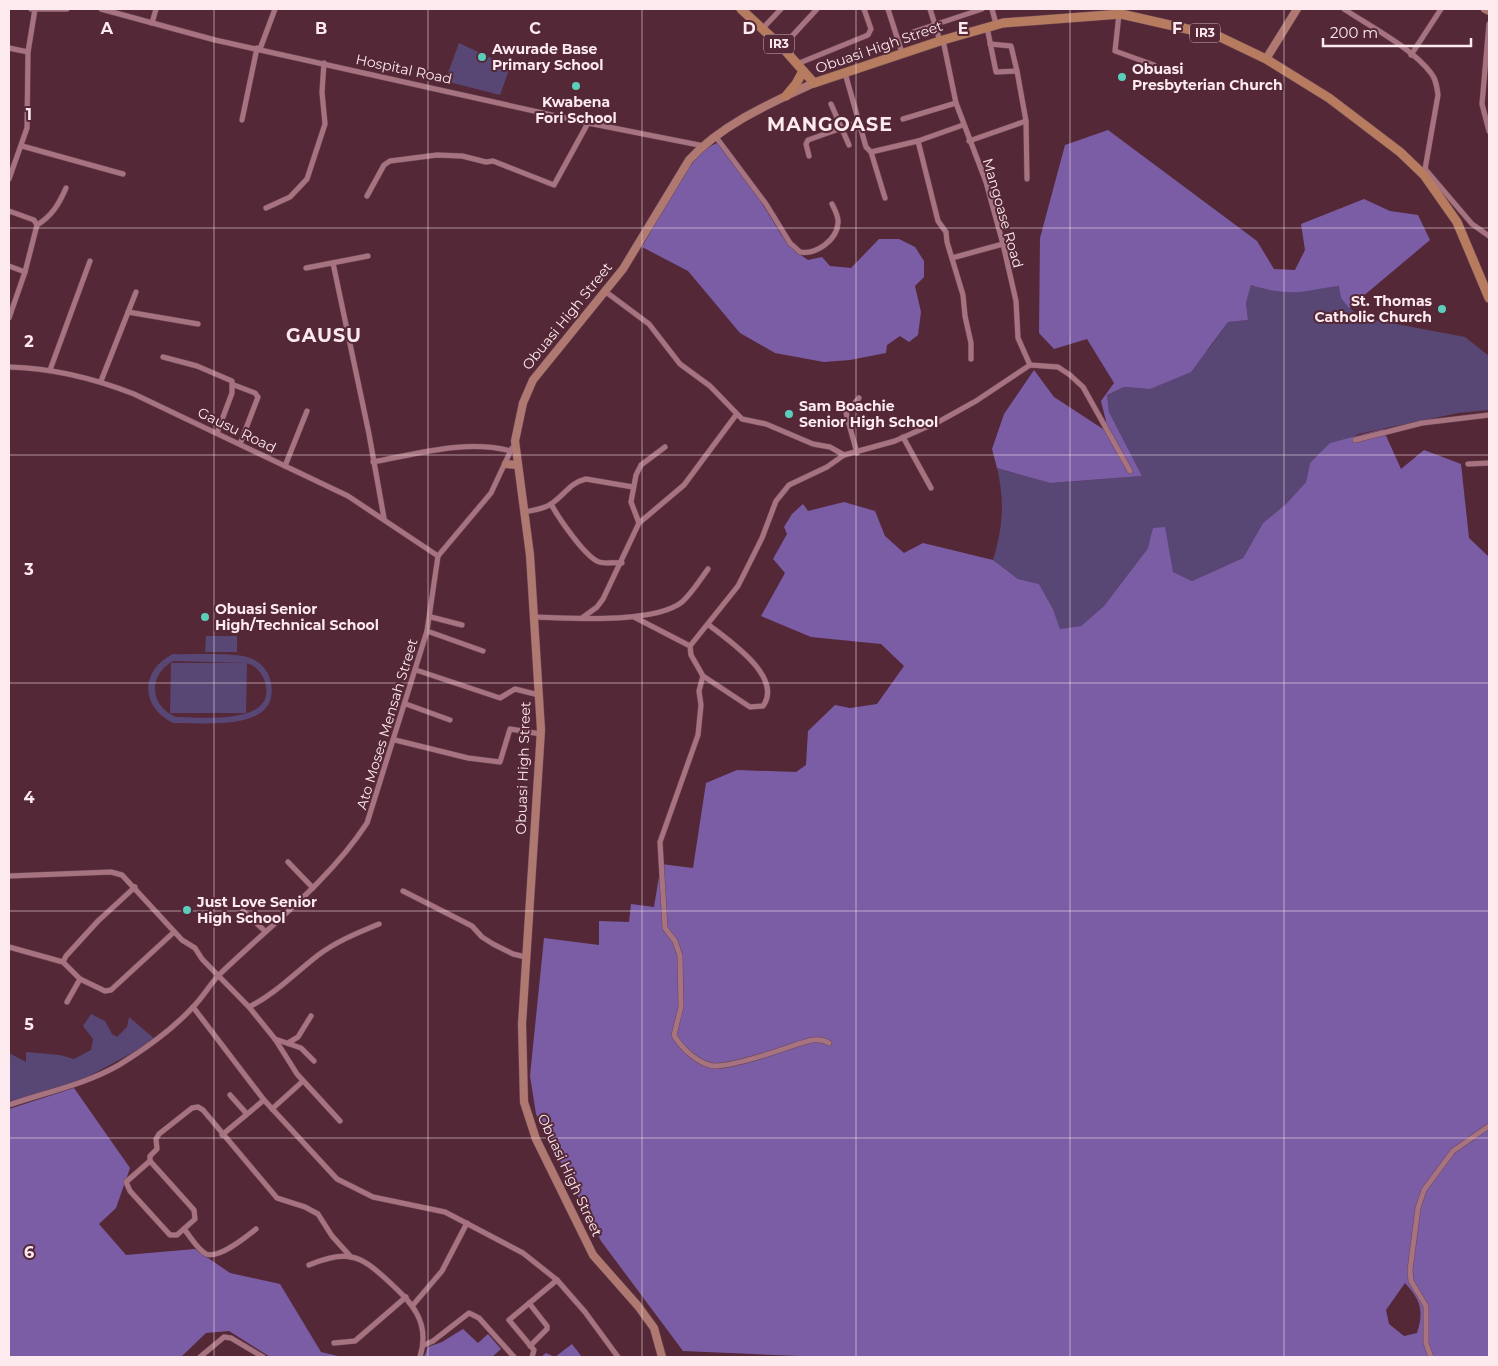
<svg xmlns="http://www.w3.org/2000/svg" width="1498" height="1366" font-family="Montserrat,sans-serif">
	<rect width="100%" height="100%" fill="#552837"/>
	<g fill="#584674" fill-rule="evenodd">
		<path d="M459,43L510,67L500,95L445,81Z"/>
		<path d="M1251,285C1288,297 1304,287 1340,286L1341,298L1359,317L1465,337L1489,356V410L1458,413L1358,434L1310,463L1306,482L1286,504L1263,523L1243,558L1192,581L1173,572L1169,554L1148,548L1104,606L1081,626L1060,630L1053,609L1039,584L1018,579L993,560C1003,527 1005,502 997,468L1050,483L1142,476L1109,412L1107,395L1124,387L1150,389L1208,350L1228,322L1248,320L1246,303Z"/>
		<path d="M206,636H237V652H205Z"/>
		<path d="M173,654C193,655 233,652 250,658C261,662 269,671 271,683C280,733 203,722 173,723C140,707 140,670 173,654ZM173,661L247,663H171L170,713H246L247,663C256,666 262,673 265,682C278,726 200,717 176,717C149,706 148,675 173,661Z"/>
		<path d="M91,1014L105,1021L112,1034L117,1037L127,1027L129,1017L156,1040L80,1081L9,1104V1053L26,1062V1052L60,1055L74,1059L91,1050L93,1039L83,1026Z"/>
	</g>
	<g fill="#7b5da6" fill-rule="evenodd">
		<path d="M1108,130L1257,241L1274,269L1295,270L1305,250L1301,224L1364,199L1390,211L1418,215L1430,240L1349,308L1341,298L1339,286C1328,287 1319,289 1307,291C1288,294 1269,291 1251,285L1246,303L1248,320L1228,322L1191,372L1150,389L1124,387L1107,395L1109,412L1142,476L1050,483L997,468L992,449L1004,414L1034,370L1054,397L1103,429L1106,421L1101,401L1114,383L1087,339L1054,349L1039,333L1040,238L1065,145Z"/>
		<path d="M717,143C734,166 753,188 768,213C782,235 784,244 808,260L822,257L830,266L851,268L879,239H899L915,247L924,261V277L915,286L921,312L918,335L909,342L900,336L887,345L886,353L850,360L824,362L775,353L740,333L688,271L642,247C659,219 686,155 717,143Z"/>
		<path d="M1383,429L1401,469L1424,450L1461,464L1469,538L1489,557V1357H823L683,1351L601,1241L536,1114L530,1076L544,938L599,945V921L629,922L631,904L654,907L661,864L693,868L706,783L737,770L796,772L806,765L808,731L835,705L850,708L877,704L904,666L881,644L811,637L761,616L785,573L773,559L787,534L784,527L792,514L803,504L808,511L844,502L875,511L885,536L904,553L923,543L993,560L1018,579L1039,584L1053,609L1060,629L1081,626L1104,606L1148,548L1153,528L1165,527L1173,572L1192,581L1243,558L1263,523L1286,504L1306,482L1310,463L1330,443ZM1405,1283C1421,1300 1424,1311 1417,1333L1404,1336L1389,1324L1386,1310Z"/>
		<path d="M74,1088L130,1168L116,1208L99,1224L126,1255L195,1249L230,1273L280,1284L321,1352L342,1357H270L229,1331L206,1333L181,1357H9V1109Z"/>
		<path d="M463,1329L478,1343L488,1334L501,1349L492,1357H424L428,1347L442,1342Z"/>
		<path d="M572,1344L582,1357H541L546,1353L555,1357Z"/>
	</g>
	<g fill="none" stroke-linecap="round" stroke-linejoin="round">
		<g stroke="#6c4854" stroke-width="6">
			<g id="street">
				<path d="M31,9H67"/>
				<path d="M101,9L215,40L588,123L704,146"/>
				<path d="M888,9L902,53"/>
				<path d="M930,9L940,41"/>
				<path d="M992,9L996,24"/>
				<path d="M1344,9C1371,27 1412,48 1431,73C1436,79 1437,87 1438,95L1424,175"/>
				<path d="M1119,14L1115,51L1154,65"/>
				<path d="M152,23L156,9"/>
				<path d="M1489,24L1482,104L1489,131"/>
				<path d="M987,27L996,72L1017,71L1026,121L1027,179"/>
				<path d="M763,28L781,9"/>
				<path d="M913,32L982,9"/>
				<path d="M943,40L956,103L986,182L1003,244L1016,301L1018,338L1030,365"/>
				<path d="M990,44L1011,46L1017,71"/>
				<path d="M782,47L817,9"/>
				<path d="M9,48L28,52"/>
				<path d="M260,49L275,9"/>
				<path d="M1411,55L1441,9"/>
				<path d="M797,64L868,35L871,29L864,9"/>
				<path d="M845,73L866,147L871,152L918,141L963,125"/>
				<path d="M831,104L849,145"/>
				<path d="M903,119L956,103"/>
				<path d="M242,120L257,48"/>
				<path d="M716,137L766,204L790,243L800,252C816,255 837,240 838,223C839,217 835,210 832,204"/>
				<path d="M918,141L938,221L946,232L947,242L963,295L965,316L971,343V359"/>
				<path d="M969,141L1026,121"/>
				<path d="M22,146L123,174"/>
				<path d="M871,152L885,198"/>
				<path d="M809,156L806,144L808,140L859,122"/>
				<path d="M1426,170L1472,224L1489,236"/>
				<path d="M9,179L27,128L28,52L35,9"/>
				<path d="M367,196L384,165L390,161L437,155L462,156L486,162L493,161L554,185L588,123"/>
				<path d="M266,208L290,197L307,179L325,124L322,92L324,63"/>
				<path d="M9,211L34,220L37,225L25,272L9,318"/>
				<path d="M37,225C52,216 59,204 66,188"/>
				<path d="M952,258L1003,244"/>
				<path d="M333,263L369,434L384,518"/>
				<path d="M9,266L25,272"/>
				<path d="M306,268L368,256"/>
				<path d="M606,292L649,324L680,364L710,386L742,419L766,424L813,444L830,447L844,455"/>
				<path d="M128,312L198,324"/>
				<path d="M163,357L197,366L232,381V393L217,433"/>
				<path d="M9,367C53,368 93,378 134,394L348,496L438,556"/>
				<path d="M50,370L90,261"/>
				<path d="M101,381L136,292"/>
				<path d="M234,385L255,393L258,397L240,444"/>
				<path d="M903,437L931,488"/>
				<path d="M1355,440L1422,423L1489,415"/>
				<path d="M857,453L846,413L859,398"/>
				<path d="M373,462C417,454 466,439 511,451"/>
				<path d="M1468,464L1489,463"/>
				<path d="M285,466L307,411"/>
				<path d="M551,504C558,517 585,557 599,562C605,564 615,562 622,563"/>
				<path d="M525,512C533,510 544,509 551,504C565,495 569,483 586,479L633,487"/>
				<path d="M639,523L631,502L636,475L641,465L665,447"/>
				<path d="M438,556L491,493L512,448"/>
				<path d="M431,617L462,625"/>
				<path d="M535,617C571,618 654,624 682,602C692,593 700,580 708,569"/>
				<path d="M634,617L690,646L691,655L703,676L699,691L701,705L698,735L660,842L665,928L675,941L680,956L681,1007L674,1035C681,1048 700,1066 716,1066C736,1065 775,1052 795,1045C806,1042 818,1036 829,1043"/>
				<path d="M582,618L597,607L603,599L639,523L684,485L736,415"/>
				<path d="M427,631L483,651"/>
				<path d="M690,646L738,586L762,538L776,501L789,485L827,467L844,455L895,441L940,421L976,401L1030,365L1058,367L1070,375L1083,387L1130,471"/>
				<path d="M416,670L500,698L515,689L539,695"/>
				<path d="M703,676L750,707L763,706C784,677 728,640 709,625"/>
				<path d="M406,704L450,720"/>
				<path d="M395,740L468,758L500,762L510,729L541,734"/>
				<path d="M288,862L313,888"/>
				<path d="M9,876L111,872L122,875L182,940L195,948L202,959L249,1007L275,1039L297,1074L340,1121"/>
				<path d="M403,891L472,926L482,937L493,944L513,954L526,957"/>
				<path d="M243,911L265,931"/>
				<path d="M9,947L63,962L80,979L105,991L111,990L174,932"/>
				<path d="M63,962L66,956L98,921L135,887"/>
				<path d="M67,1002L80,979"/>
				<path d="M193,1007L264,1100L337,1179L373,1197L445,1212L523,1253L557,1280L585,1312L618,1357"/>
				<path d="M249,1007C275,994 294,974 317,956C335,942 357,933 379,924"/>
				<path d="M275,1039L301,1048L314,1061"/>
				<path d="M288,1043L298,1037L311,1016"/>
				<path d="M230,1095L247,1114"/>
				<path d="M9,1105C46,1092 84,1085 119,1065C145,1049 172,1030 193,1007C204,996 211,982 222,972C272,924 329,881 367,823L427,631L438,556"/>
				<path d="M272,1109L303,1081"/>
				<path d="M222,1135L264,1100"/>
				<path d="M150,1161L194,1210L195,1219L177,1235H170L130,1191L126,1182L150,1161V1156L157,1149L156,1139L159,1134L192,1108L198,1107L203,1110L277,1198L305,1207L318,1214L332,1236L351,1257"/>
				<path d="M184,1229C190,1236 198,1250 206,1254C219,1259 246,1237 256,1229"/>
				<path d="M309,1265C321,1260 338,1254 351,1257C364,1259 376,1270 386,1279C411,1302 431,1321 420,1357"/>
				<path d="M529,1303L547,1326V1329L530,1346"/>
				<path d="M413,1305L442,1271L467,1223"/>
				<path d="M334,1343L355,1341L406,1297"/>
				<path d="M424,1345L433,1341L469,1313L479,1318L514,1357"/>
				<path d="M200,1357L224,1337L231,1338L263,1357"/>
				<path d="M532,1357L534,1350L509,1320L557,1280"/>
				<path d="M1431,1357L1426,1343V1306L1411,1281L1410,1270L1418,1208L1424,1190L1453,1151L1489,1126"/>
			</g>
		</g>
		<g stroke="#6c4854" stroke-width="9">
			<g id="secondary">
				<path d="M1485,9L1489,11"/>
				<path d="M1266,59L1297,9"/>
				<path d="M506,464L518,465"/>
				<path d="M662,1357L654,1328L638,1306L593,1255L536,1139L524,1102L522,1024L541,730L530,555L515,441L523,403L533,380L623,269L689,160C722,124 771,103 814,83"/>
			</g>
		</g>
		<g stroke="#6c4854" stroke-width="10">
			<g id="primary">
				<path d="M741,9L782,47L814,83L943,40L1003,23L1121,14L1218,36L1266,59L1329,98L1400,152L1424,175L1457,222L1489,298"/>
				<path d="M786,96L796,84L803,71"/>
			</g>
		</g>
		<use href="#street" stroke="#a77381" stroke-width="5"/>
		<use href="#secondary" stroke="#af7870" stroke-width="8"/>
		<use href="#primary" stroke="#b77c5f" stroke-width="9"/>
	</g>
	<path fill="none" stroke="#fceaee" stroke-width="1" stroke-opacity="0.55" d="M214,9V1357M428,9V1357M642,9V1357M856,9V1357M1070,9V1357M1284,9V1357M9,228H1489M9,455H1489M9,683H1489M9,911H1489M9,1138H1489"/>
	<g fill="#5bcebb" stroke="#552837" stroke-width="2">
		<circle cx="482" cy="57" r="5"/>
		<circle cx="1122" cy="77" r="5"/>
		<circle cx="576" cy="86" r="5"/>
		<circle cx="1442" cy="309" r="5"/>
		<circle cx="789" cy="414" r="5"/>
		<circle cx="205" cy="617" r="5"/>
		<circle cx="187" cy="910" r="5"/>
	</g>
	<g text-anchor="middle" stroke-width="4" stroke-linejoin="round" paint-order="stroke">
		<g fill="#552837" stroke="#cab0b7" stroke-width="1">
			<rect x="1190" y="23.5" width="30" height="19" rx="4"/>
			<rect x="764" y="34.5" width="30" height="19" rx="4"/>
		</g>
		<g font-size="12" font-weight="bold" fill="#fceaee">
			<text x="1205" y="37">IR3</text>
			<text x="779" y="48">IR3</text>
		</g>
		<g font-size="14" fill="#fceaee" stroke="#552837">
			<text transform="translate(879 47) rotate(-19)" y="5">Obuasi High Street</text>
			<text transform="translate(404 69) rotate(12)" y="5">Hospital Road</text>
			<text transform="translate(1003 213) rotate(74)" y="5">Mangoase Road</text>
			<text transform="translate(567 316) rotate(-51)" y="5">Obuasi High Street</text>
			<text transform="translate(237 430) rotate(26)" y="5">Gausu Road</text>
			<text transform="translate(387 724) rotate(-73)" y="5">Ato Moses Mensah Street</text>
			<text transform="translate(523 768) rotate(-88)" y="5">Obuasi High Street</text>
			<text transform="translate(570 1175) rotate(65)" y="5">Obuasi High Street</text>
		</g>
		<g font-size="14" font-weight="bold" fill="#fceaee" stroke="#552837" text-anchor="start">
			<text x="492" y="54">Awurade Base<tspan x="492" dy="16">Primary School</tspan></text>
			<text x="1132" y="74">Obuasi<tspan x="1132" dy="16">Presbyterian Church</tspan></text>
			<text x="576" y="107" text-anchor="middle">Kwabena<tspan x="576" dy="16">Fori School</tspan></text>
			<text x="1432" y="306" text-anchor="end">St. Thomas<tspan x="1432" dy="16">Catholic Church</tspan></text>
			<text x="799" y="411">Sam Boachie<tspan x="799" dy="16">Senior High School</tspan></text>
			<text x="215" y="614">Obuasi Senior<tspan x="215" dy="16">High/Technical School</tspan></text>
			<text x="197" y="907">Just Love Senior<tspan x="197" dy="16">High School</tspan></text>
		</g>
		<g font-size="19" font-weight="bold" letter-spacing="1" fill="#fceaee" stroke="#552837">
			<text x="830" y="131">MANGOASE</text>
			<text x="324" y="342">GAUSU</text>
		</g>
	</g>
	<g font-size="16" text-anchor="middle" font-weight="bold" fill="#fceaee" stroke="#552837" stroke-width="4" stroke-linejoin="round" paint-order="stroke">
		<text x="107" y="34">A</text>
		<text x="321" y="34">B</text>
		<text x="535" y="34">C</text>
		<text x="749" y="34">D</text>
		<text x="963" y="34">E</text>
		<text x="1177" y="34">F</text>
		<text x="29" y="120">1</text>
		<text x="29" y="347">2</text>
		<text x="29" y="575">3</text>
		<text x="29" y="803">4</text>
		<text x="29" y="1030">5</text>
		<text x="29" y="1258">6</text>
	</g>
	<rect width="1498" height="1366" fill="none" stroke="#fceaee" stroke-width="20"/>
	<path d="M1323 38v8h148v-8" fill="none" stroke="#fceaee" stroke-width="2.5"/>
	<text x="1330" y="38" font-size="15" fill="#fceaee" stroke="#552837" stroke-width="4" paint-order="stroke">200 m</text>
</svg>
